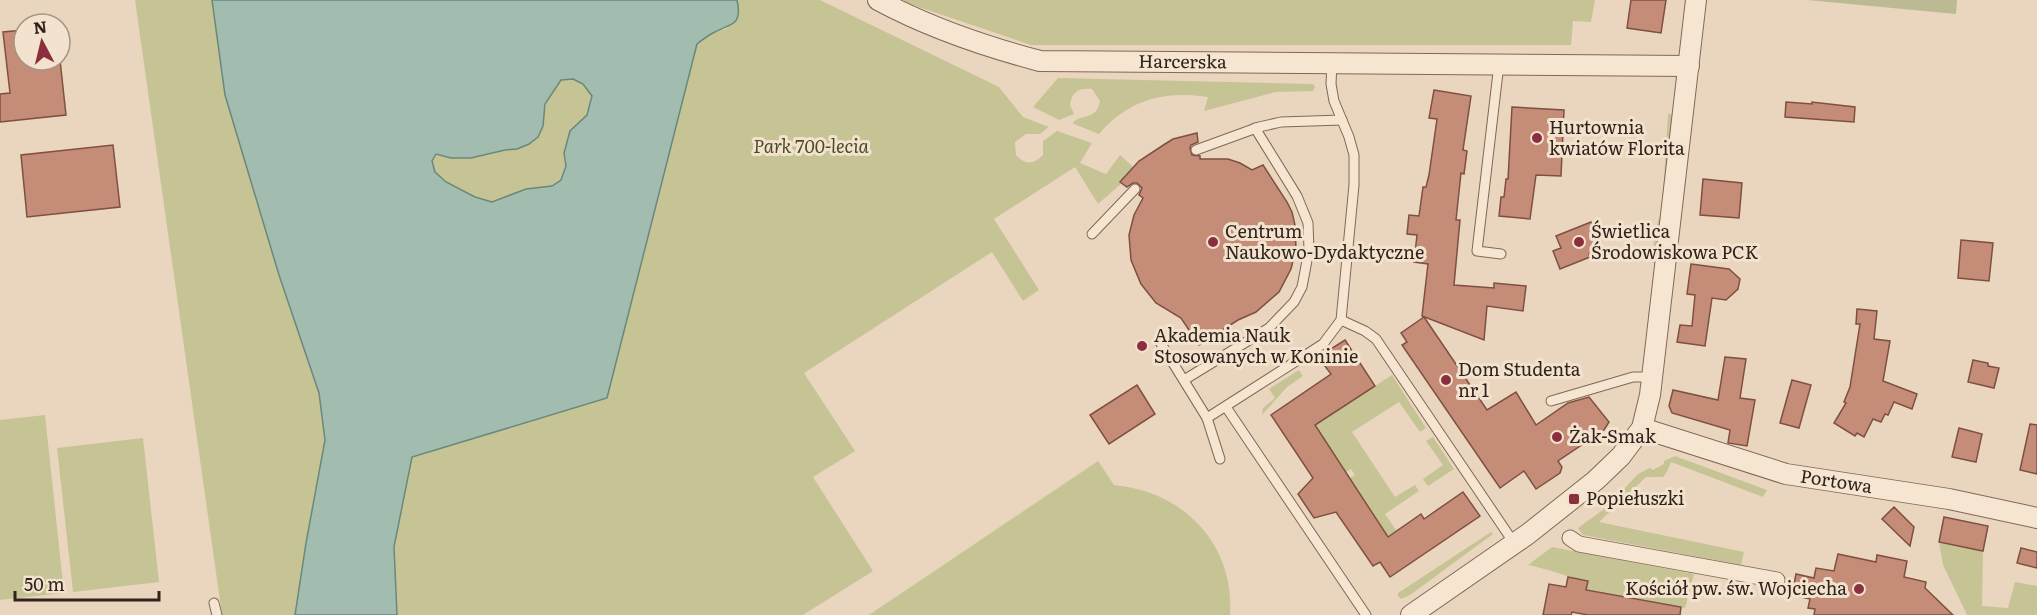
<svg xmlns="http://www.w3.org/2000/svg" width="2037" height="615" font-family="Literata,serif">
	<rect width="100%" height="100%" fill="#ead6bf"/>
	<g fill="#c6c494">
		<path d="M135,0H212L225,95L279,275L319,393L325,440L306,543L295,615H222Z"/>
		<path d="M737,0H820L999,87L1023,117L1049,127L1040,134H1026L1015,142L1016,155C1025,165 1033,165 1043,155V141L1057,131L1092,143L1080,163L1106,174L1120,155L1133,167L1121,182L1122,183L1098,204L1075,167L994,219L1039,290L1023,301L992,252L804,373L855,451L813,477L873,571L803,615H397L394,547L412,457L607,397L697,43L715,31L726,29L739,12Z"/>
		<path d="M904,0H1595L1591,22L1573,21L1571,45H1031L904,2Z"/>
		<path d="M1058,78L1313,84L1315,87L1313,91L1276,92L1204,111L1208,97C1164,90 1128,100 1099,134L1074,124L1073,122C1086,113 1096,120 1100,101L1092,89C1078,88 1072,92 1070,105L1074,114L1059,120L1033,107Z"/>
		<path d="M573,79L583,84L592,95L587,115L570,131L564,153L566,166L561,180L552,186L526,189L492,202L475,198L446,182L435,172L432,161L436,154L451,158H471L505,150L517,149L543,126C545,105 547,96 561,80Z"/>
		<path d="M1668,114L1674,115L1657,260L1654,263L1652,262L1655,230L1662,211Z"/>
		<path d="M1299,370L1303,376L1287,387L1262,415L1263,408L1275,398L1269,389Z"/>
		<path d="M1392,375L1426,428L1420,432L1399,402L1352,432L1395,497L1415,485L1419,491L1385,514L1396,530L1410,522L1414,528L1391,542L1350,478L1355,475L1351,469L1346,472L1315,425Z"/>
		<path d="M45,415L64,593L0,600V420Z"/>
		<path d="M1433,437L1454,469L1428,486L1423,479L1443,465L1426,441Z"/>
		<path d="M143,438L159,582L73,592L57,448Z"/>
		<path d="M1675,456L1767,490L1763,497L1671,462L1667,472L1663,477H1646L1599,522L1744,552L1741,565L1583,535L1578,528L1607,507L1638,474L1650,468L1653,470L1664,464V461Z"/>
		<path d="M1098,461L1114,485C1183,491 1235,544 1230,615H869Z"/>
		<path d="M1491,532L1493,534L1410,595L1401,599L1398,596V593Z"/>
		<path d="M1939,542L1983,551L1982,606L2008,608L2015,582L2037,586V615H1967L1943,565Z"/>
		<path d="M1552,547L1694,574L1685,608L1586,590L1587,581C1567,577 1549,569 1528,565Z"/>
	</g>
	<path fill="#bbba93" d="M1807,0H1957L1956,14Z"/>
	<path fill="#a2bcb0" stroke="#6a887c" stroke-width="1.5" fill-rule="evenodd" d="M212,0H737C743,27 730,23 713,33C707,36 702,40 697,44L607,398L412,457L394,547L397,615H295L306,543L325,440L319,393L279,275L225,95ZM573,79L583,84L592,96L587,115L570,131L564,153L566,166L561,180L552,186L526,189L492,202L475,197L446,182L435,172L432,161L436,154L451,158H471L505,150L517,149L529,144L538,137L543,126L545,104L561,80Z"/>
	<g fill="#c58c78" stroke="#7e5041" stroke-width="1.5">
		<path d="M1631,0H1666L1661,33L1627,28Z"/>
		<path d="M24,30V60H60L66,115L0,122V94L10,93L3,32Z"/>
		<path d="M1434,90L1471,96L1463,150L1467,151L1464,174L1461,173L1456,220H1460L1454,285L1494,288V283L1526,286L1523,311L1487,306L1484,340L1422,316L1428,264L1414,262L1417,235L1407,234L1409,215L1419,216L1423,187H1426L1429,175L1437,119L1429,118Z"/>
		<path d="M1786,102L1812,104V102L1855,107L1854,122L1785,117Z"/>
		<path d="M1512,107L1564,110L1561,176L1536,175L1530,219L1499,216L1501,197H1504L1506,179H1508Z"/>
		<path d="M1197,133L1198,142L1191,145L1190,148L1192,155L1200,156V159H1228L1240,163L1252,170L1263,165L1287,202L1292,212L1295,225L1296,249L1291,269L1279,292L1256,312L1238,320L1199,345L1181,318L1156,303L1141,284L1131,260L1129,235L1134,215L1143,198L1139,195L1142,188L1137,183H1133L1127,187L1120,182L1139,161L1165,144L1173,139Z"/>
		<path d="M113,145L120,207L27,217L21,155Z"/>
		<path d="M1703,179L1742,183L1739,218L1700,215Z"/>
		<path d="M1591,222L1602,249L1589,254L1590,257L1560,269L1553,251L1561,248L1556,236Z"/>
		<path d="M1961,240L1993,243L1989,281L1958,278Z"/>
		<path d="M1691,264L1729,269L1740,279L1738,289L1726,300L1712,298L1705,346L1677,342L1680,325L1692,326L1695,295L1687,294Z"/>
		<path d="M1857,309L1877,311L1874,339L1890,341L1883,381L1917,394L1912,409L1894,402L1888,415L1885,414L1881,422L1873,419L1864,437L1857,433L1855,436L1834,423L1846,403L1844,402L1850,387L1860,324H1856Z"/>
		<path d="M1424,317L1487,410L1516,392L1536,425L1568,403L1589,397L1609,422L1604,430L1558,461L1562,467L1560,473L1536,489L1524,471L1500,488L1402,345L1407,342L1401,333Z"/>
		<path d="M1345,340L1375,386L1315,425L1388,537L1421,514L1424,519L1463,492L1480,516L1390,577L1380,562L1373,566L1336,512L1314,518L1298,494L1313,478L1271,415L1331,374L1318,357Z"/>
		<path d="M1725,357L1746,359L1740,398L1755,400L1747,446L1728,443L1730,430L1672,413L1669,406L1673,390L1718,400Z"/>
		<path d="M1973,360L1988,363V366L1999,368L1994,388L1968,382Z"/>
		<path d="M1792,380L1811,385L1799,428L1780,423Z"/>
		<path d="M1137,385L1155,414L1109,444L1090,415Z"/>
		<path d="M2030,424L2037,425V474L2020,470Z"/>
		<path d="M1959,428L1982,434L1976,462L1952,457Z"/>
		<path d="M1894,507L1914,527L1910,546L1882,519Z"/>
		<path d="M1944,517L1988,526L1983,551L1939,542Z"/>
		<path d="M2021,548L2037,552V568L2017,563Z"/>
		<path d="M1838,554L1876,562L1877,555L1907,561L1904,577L1926,582L1925,588L1953,615H1814L1815,609L1808,608L1810,599L1792,595L1796,574L1814,578L1816,568L1834,571Z"/>
		<path d="M1568,577L1588,581L1586,590L1681,607L1680,615H1588L1572,612L1571,615H1543L1549,584L1566,587Z"/>
	</g>
	<g fill="none" stroke-linecap="round" stroke-linejoin="round">
		<g stroke="#816859" stroke-width="11">
			<g id="service">
				<path d="M1499,64L1477,251L1501,254"/>
				<path d="M1196,150L1259,127L1281,122L1342,120"/>
				<path d="M1092,234L1135,189"/>
				<path d="M1341,320L1365,331L1376,339L1514,543"/>
				<path d="M1160,342L1207,418L1220,459"/>
				<path d="M1184,380L1269,328L1294,302L1302,287L1309,250L1308,223L1297,196L1255,128"/>
				<path d="M1551,401L1633,377H1652"/>
				<path d="M1226,407L1366,615"/>
				<path d="M1207,418L1323,344L1341,320L1354,185V155L1349,137L1334,101L1331,84L1332,63"/>
				<path d="M214,603L217,615"/>
			</g>
		</g>
		<g stroke="#816859" stroke-width="17">
			<path id="pedestrian" d="M1570,538L1579,544L1777,580"/>
		</g>
		<g stroke="#816859" stroke-width="22">
			<g id="minor">
				<path id="s1" d="M878,0C930,28 983,46 1040,61L1689,66"/>
				<path id="s2" d="M1642,428L1786,474L1949,499L2037,518"/>
				<path d="M1411,615L1528,534L1596,480L1621,456L1642,428L1650,395L1696,0"/>
			</g>
		</g>
		<use href="#service" stroke="#f5e5d1" stroke-width="9"/>
		<use href="#pedestrian" stroke="#f5e5d1" stroke-width="15"/>
		<use href="#minor" stroke="#f5e5d1" stroke-width="20"/>
	</g>
	<g fill="#8b2e3d" stroke="#f2e2ce" stroke-width="2">
		<circle cx="1537" cy="138" r="6"/>
		<circle cx="1213" cy="242" r="6"/>
		<circle cx="1579" cy="242" r="6"/>
		<circle cx="1142" cy="346" r="6"/>
		<circle cx="1446" cy="380" r="6"/>
		<circle cx="1557" cy="437" r="6"/>
		<rect x="1568" y="493" width="12" height="12" rx="3"/>
		<circle cx="1859" cy="589" r="6"/>
	</g>
	<g text-anchor="middle" stroke-width="6" stroke-linejoin="round" paint-order="stroke">
		<g font-size="18" fill="#31231c" stroke="#f2e2ce">
			<text dy="6" stroke="none"><textPath href="#s1" startOffset="316">Harcerska</textPath></text>
			<text dy="6" stroke="none"><textPath href="#s2" startOffset="202">Portowa</textPath></text>
		</g>
		<g font-size="18" fill="#31231c" stroke="#f2e2ce" text-anchor="start">
			<text x="1549" y="134">Hurtownia<tspan x="1549" dy="21">kwiatów Florita</tspan></text>
			<text x="1225" y="238">Centrum<tspan x="1225" dy="21">Naukowo-Dydaktyczne</tspan></text>
			<text x="1591" y="238">Świetlica<tspan x="1591" dy="21">Środowiskowa PCK</tspan></text>
			<text x="1154" y="342">Akademia Nauk<tspan x="1154" dy="21">Stosowanych w Koninie</tspan></text>
			<text x="1458" y="376">Dom Studenta<tspan x="1458" dy="21">nr 1</tspan></text>
			<text x="1569" y="443">Żak-Smak</text>
			<text x="1586" y="505">Popiełuszki</text>
			<text x="1847" y="595" text-anchor="end">Kościół pw. św. Wojciecha</text>
		</g>
		<g font-size="18" font-style="italic" fill="#484c24" stroke="#f2e2ce">
			<text x="811" y="153">Park 700-lecia</text>
		</g>
	</g>
	<g transform="translate(42 42) rotate(353)"><circle r="28" fill="#f2e2ce" stroke="#a59687" stroke-width="1.5"/>
	<path d="M0-4.5L10 22L0 15L-10 22Z" fill="#8b2e3d"/>
	<text y="-9" font-size="16" font-weight="bold" text-anchor="middle" fill="#31231c">N</text>
	</g>
	<path d="M15 591v9h144v-9" fill="none" stroke="#31231c" stroke-width="3"/>
	<text x="24" y="591" font-size="18" fill="#31231c" stroke="#f2e2ce" stroke-width="4.5" paint-order="stroke">50 m</text>
</svg>
